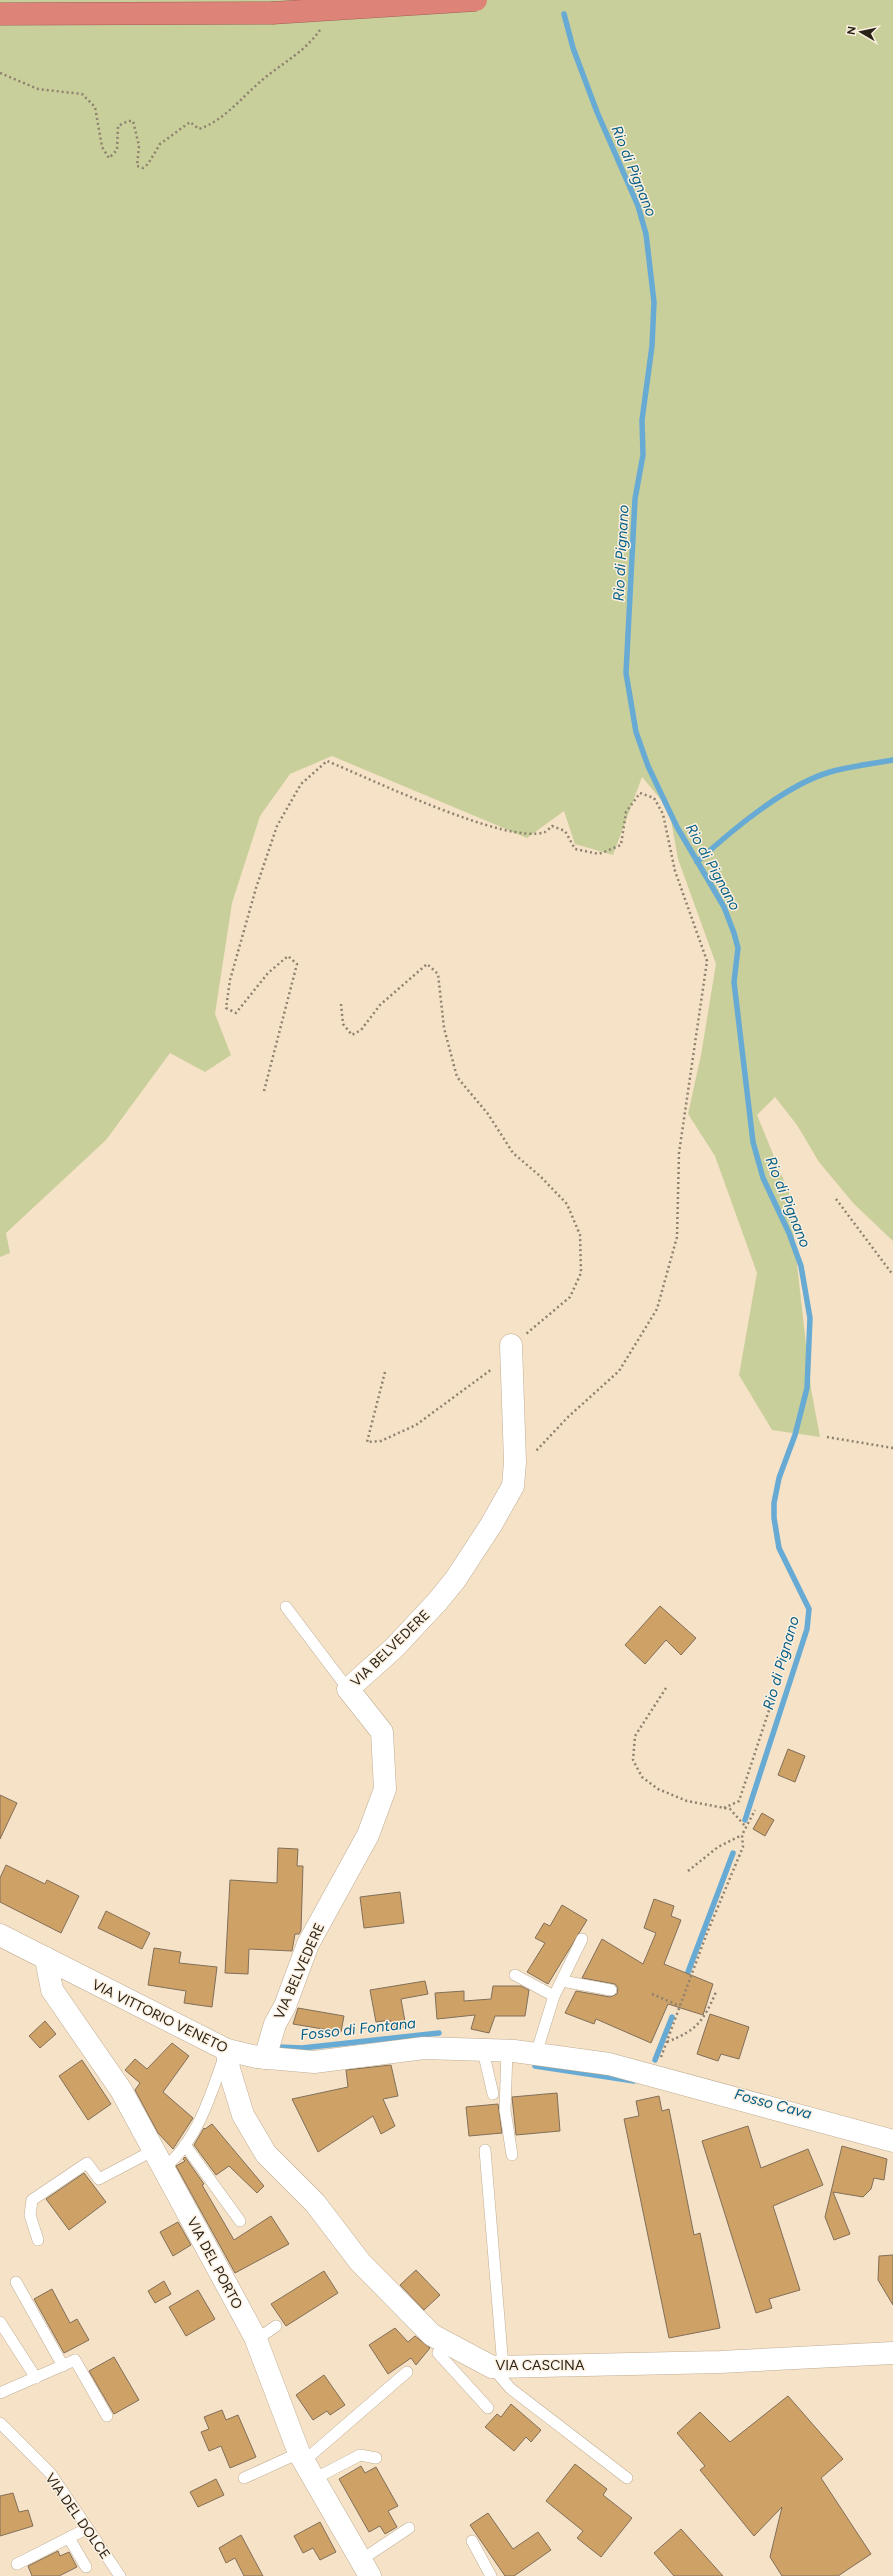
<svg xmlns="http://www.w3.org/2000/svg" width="893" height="2576" font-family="Figtree,sans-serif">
	<rect width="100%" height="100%" fill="#f5e2c7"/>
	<path fill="#c9cf9a" d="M0,0H893V1241L854,1204L819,1162L797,1125L775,1097L757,1115L789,1193L811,1389L820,1437L772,1430L739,1375L757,1273L715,1156L688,1114L701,1055L716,964L678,859L669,809L642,777L613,855L575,844L564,811L527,838L332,756L290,774L260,816L232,903L215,1014L231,1055L205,1072L170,1053L106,1140L6,1233L10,1253L0,1257Z"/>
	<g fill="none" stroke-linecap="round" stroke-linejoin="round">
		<g stroke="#67abd5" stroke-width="5.5">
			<path d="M564,14L573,48L597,112L638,206L646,234L654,302L652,346L642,420L643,455L635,499L626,673L636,732L648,766L677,827L724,907L734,933L738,948L734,982L753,1142L763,1178L789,1233L801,1266L810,1318L807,1388L795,1435L779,1478L774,1503V1518L779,1548L809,1609L807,1629L745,1820"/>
			<path d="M697,862C732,830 785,785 830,772C851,766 872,764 893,760"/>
			<path d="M685,1980L733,1853"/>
			<path d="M279,2047L302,2048L439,2033"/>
			<path d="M655,2060L672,2017"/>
			<path d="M535,2066L634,2081"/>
		</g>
	</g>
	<g fill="#cea167" stroke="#826f59">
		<path d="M660,1606L696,1638L681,1655L666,1640L645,1664L625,1645Z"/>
		<path d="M788,1749L805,1756L795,1782L778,1775Z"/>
		<path d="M0,1795L17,1803L0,1839Z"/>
		<path d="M762,1813L774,1820L765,1836L753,1829Z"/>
		<path d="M278,1848L298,1849L297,1866H303L301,1930L299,1934H295L292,1951L249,1949L248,1974L225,1973L230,1880L277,1883Z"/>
		<path d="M6,1865L45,1884L47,1880L79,1896L61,1933L0,1902V1878Z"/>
		<path d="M400,1892L404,1923L364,1928L360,1897Z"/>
		<path d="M654,1899L674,1906L671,1916L681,1920L664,1964L713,1984L703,2015L668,2004L651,2043L596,2019L594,2024L565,2013L576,1991L610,1997L617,1994L618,1988L615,1984L582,1978L602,1939L643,1964L656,1933L644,1928Z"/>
		<path d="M562,1905L587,1920L548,1984L527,1972L545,1943L535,1938L544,1923L550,1926Z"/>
		<path d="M106,1911L150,1933L142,1949L98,1928Z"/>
		<path d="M154,1948L181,1952L179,1963L217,1967L212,2007L184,2003L186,1991L148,1985Z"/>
		<path d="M425,1981L428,1994L401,1999L406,2027L392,2029L390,2020L376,2022L370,1990Z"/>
		<path d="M493,1986H521L529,1990L525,2016H495L489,2033L471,2029L475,2015L437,2019L435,1993L464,1991V2001L491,1999Z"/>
		<path d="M298,2008L344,2016L341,2032L293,2024Z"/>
		<path d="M710,2014L749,2027L739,2059L721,2054L718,2061L697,2054Z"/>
		<path d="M45,2021L56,2034L40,2048L29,2036Z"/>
		<path d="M172,2043L189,2056L163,2092L193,2118L173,2149L158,2133L135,2090L140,2083L125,2070L135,2059L147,2069Z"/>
		<path d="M82,2060L111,2104L88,2120L59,2076Z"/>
		<path d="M391,2065L398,2096L383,2099L395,2126L381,2134L373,2116L318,2152L292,2099L348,2087L346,2070Z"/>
		<path d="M557,2093L560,2131L516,2135L512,2097Z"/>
		<path d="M659,2096L662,2111L669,2109L694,2235L700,2233L720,2328L669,2338L624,2119L639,2116L636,2101Z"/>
		<path d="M498,2104L502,2133L469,2136L466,2107Z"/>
		<path d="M212,2124L264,2186L257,2193L229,2166L216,2175L194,2145L204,2128L205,2129Z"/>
		<path d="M748,2126L761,2168L808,2149L823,2185L773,2206L800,2290L769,2299L772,2308L756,2313L702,2141Z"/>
		<path d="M842,2146L887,2159L884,2180L874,2178L871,2189L863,2197L833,2192L850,2234L834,2240L825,2217Z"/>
		<path d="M185,2157L204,2184L202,2185L234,2240L271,2216L289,2244L235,2273L176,2166L185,2161L183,2159Z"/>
		<path d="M84,2173L106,2202L69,2230L46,2199Z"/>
		<path d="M178,2222L191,2245L173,2256L160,2232Z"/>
		<path d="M893,2255V2305L878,2280L879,2256Z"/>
		<path d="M416,2270L440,2295L424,2310L400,2285Z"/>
		<path d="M324,2271L338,2293L286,2326L271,2304Z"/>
		<path d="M164,2281L171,2294L155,2303L148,2291Z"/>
		<path d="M52,2289L70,2323L77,2319L89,2340L64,2353L34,2299Z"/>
		<path d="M198,2290L215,2319L186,2336L169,2307Z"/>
		<path d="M395,2328L408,2342L415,2336L430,2348L416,2365L411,2358L388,2374L369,2345Z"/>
		<path d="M114,2357L139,2400L114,2414L89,2371Z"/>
		<path d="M324,2375L345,2405L330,2415L327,2411L313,2420L296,2395Z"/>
		<path d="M788,2396L843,2459L821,2478L871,2554L838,2576H782L770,2557L782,2507L754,2536L700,2470L705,2466L677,2433L700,2412L730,2442Z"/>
		<path d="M511,2404L541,2430L531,2442L526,2437L514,2451L485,2427L497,2414L501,2417Z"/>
		<path d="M222,2410L226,2420L238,2415L256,2457L230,2468L221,2446L209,2451L201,2432L209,2429L204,2417Z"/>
		<path d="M575,2464L607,2489L603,2495L632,2518L601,2557L577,2538L583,2531L546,2501Z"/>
		<path d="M361,2466L365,2473L376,2467L398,2506L388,2511L397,2527L385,2534L380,2526L369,2532L339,2479Z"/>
		<path d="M216,2479L224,2495L198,2507L190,2492Z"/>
		<path d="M13,2493L19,2512L28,2510L33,2526L0,2536V2496Z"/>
		<path d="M488,2513L513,2549L538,2532L551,2550L514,2576H505L470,2525Z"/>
		<path d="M320,2522L336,2552L320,2560L313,2548L303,2553L294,2536Z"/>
		<path d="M681,2529L723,2576H674L654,2553Z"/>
		<path d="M241,2535L263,2576H244L235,2558L226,2563L219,2548Z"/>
		<path d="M58,2551L60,2556L69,2552L77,2567L59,2576H32L28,2566Z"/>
	</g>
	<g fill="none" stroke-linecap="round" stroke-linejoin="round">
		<g stroke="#c0ad94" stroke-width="12">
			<g id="service">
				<path d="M286,1607L348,1689"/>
				<path d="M515,1975L554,1996"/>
				<path d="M562,1981L611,1990"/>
				<path d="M483,2051L493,2094"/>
				<path d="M507,2051L505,2110L512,2155"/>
				<path d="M536,2054L554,1996L582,1939"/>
				<path d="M185,2145L240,2221"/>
				<path d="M485,2150L503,2367"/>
				<path d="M164,2168C196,2142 210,2098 223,2060"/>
				<path d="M38,2240L30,2215L32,2200L87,2163L99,2179L154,2150"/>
				<path d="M16,2282L63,2366"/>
				<path d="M0,2322L36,2378"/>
				<path d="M256,2340L276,2326"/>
				<path d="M445,2341L438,2353L488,2408"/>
				<path d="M492,2367L510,2388L627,2478"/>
				<path d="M0,2393L75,2360L107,2416"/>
				<path d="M0,2423L51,2474L120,2576"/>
				<path d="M304,2461L407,2372"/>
				<path d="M244,2478L299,2453"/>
				<path d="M314,2479L360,2455L376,2458"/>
				<path d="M69,2538L86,2567"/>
				<path d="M472,2541L491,2576"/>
				<path d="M361,2560L409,2528"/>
				<path d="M17,2564L86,2529"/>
			</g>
		</g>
		<g stroke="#c0ad94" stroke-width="23">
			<g id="minor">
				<path d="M46,1958L52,1990L121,2090L255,2337L299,2453L370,2576"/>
				<path d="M227,2050L229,2069L243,2115L266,2154L315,2203L360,2262L432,2335L492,2367L720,2362L893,2353"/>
				<path d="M265,2058L275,2024L285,2006L308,1944L368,1835L385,1789L382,1732L348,1689L394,1648L437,1602L455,1580L491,1525L513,1486L515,1462L511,1345"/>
			</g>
		</g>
		<g stroke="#c0ad94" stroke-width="23">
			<path id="tertiary" d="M0,1935L227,2050L257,2057L314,2062L424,2048L514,2051L609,2064L893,2141"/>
		</g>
		<g stroke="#9f6156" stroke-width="23">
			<path id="motorway" d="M0,14L272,13"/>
		</g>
		<g stroke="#8e816f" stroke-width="2.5" stroke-dasharray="2 3" stroke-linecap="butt">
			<path d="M0,73L38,89L82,94L95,107L102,147L109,158L117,150L118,126L128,121H133L139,146L137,166L143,168L148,164L160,144L190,122L199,129C226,120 244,94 267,76C286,61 305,51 320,30"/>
			<path d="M341,1004L343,1024L352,1035L361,1030L380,1005L427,964L438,974L444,1028L457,1077L488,1114L513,1153L540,1176L567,1204L580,1235L581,1273L570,1297L526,1334"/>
			<path d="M264,1091L297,964L288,956L268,973L236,1013L226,1008L230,980L256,888L277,826L301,784L327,761C367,777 508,846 545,832C547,831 550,828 552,826L565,831L575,849L599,854L621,845L626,812L640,793L654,798L663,814L675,871L707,961L679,1153L677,1237L657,1309L619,1371L568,1417L535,1452"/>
			<path d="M836,1199L893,1275"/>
			<path d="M385,1372L367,1442L381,1441L416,1425L492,1369"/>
			<path d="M827,1437L893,1448"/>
			<path d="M666,1688L635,1736L633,1760L642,1777L658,1789L687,1801L730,1809L746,1827"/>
			<path d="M724,1808L739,1801L774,1695"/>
			<path d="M688,1871L718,1847L742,1835"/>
			<path d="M652,1994L680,2006"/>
			<path d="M667,2042C697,2030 703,2022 716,1992"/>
			<path d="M661,2057L707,1933L743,1847L742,1835L755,1810"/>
		</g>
		<use href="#service" stroke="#fff" stroke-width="11"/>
		<use href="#minor" stroke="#fff" stroke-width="22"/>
		<use href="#tertiary" stroke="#fff" stroke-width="22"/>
		<use href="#motorway" stroke="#de8378" stroke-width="22"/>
		<g stroke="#9f6156" stroke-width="23" stroke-linecap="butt">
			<path id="motorway-bridge" d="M272,13L476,0"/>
		</g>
		<use href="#motorway-bridge" stroke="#de8378" stroke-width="22"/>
	</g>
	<g text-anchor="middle" stroke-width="3" stroke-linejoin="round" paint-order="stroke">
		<g font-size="14" fill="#292218" stroke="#fcf0e0">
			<text transform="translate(390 1648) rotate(-44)" y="5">VIA BELVEDERE</text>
			<text transform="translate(299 1971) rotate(-66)" y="5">VIA BELVEDERE</text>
			<text transform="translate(160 2016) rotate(26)" y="5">VIA VITTORIO VENETO</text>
			<text transform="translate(215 2263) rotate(62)" y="5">VIA DEL PORTO</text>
			<text x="540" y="2370">VIA CASCINA</text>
			<text transform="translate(78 2516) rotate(55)" y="5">VIA DEL DOLCE</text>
		</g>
		<g font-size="15" font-style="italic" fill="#045e86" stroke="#fcf0e0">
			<text transform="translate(634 171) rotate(68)" y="5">Rio di Pignano</text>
			<text transform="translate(621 553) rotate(-87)" y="5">Rio di Pignano</text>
			<text transform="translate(713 867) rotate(61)" y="5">Rio di Pignano</text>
			<text transform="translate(788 1202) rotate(68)" y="5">Rio di Pignano</text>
			<text transform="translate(781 1663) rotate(-74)" y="5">Rio di Pignano</text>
			<text transform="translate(358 2029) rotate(-6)" y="5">Fosso di Fontana</text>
			<text transform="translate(773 2104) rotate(15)" y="5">Fosso Cava</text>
		</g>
	</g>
	<g transform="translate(861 32) rotate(279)" stroke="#fcf0e0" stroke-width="3" paint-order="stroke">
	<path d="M0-3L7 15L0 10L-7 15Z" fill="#292218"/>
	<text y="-6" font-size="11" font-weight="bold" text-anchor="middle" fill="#292218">N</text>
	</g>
</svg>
